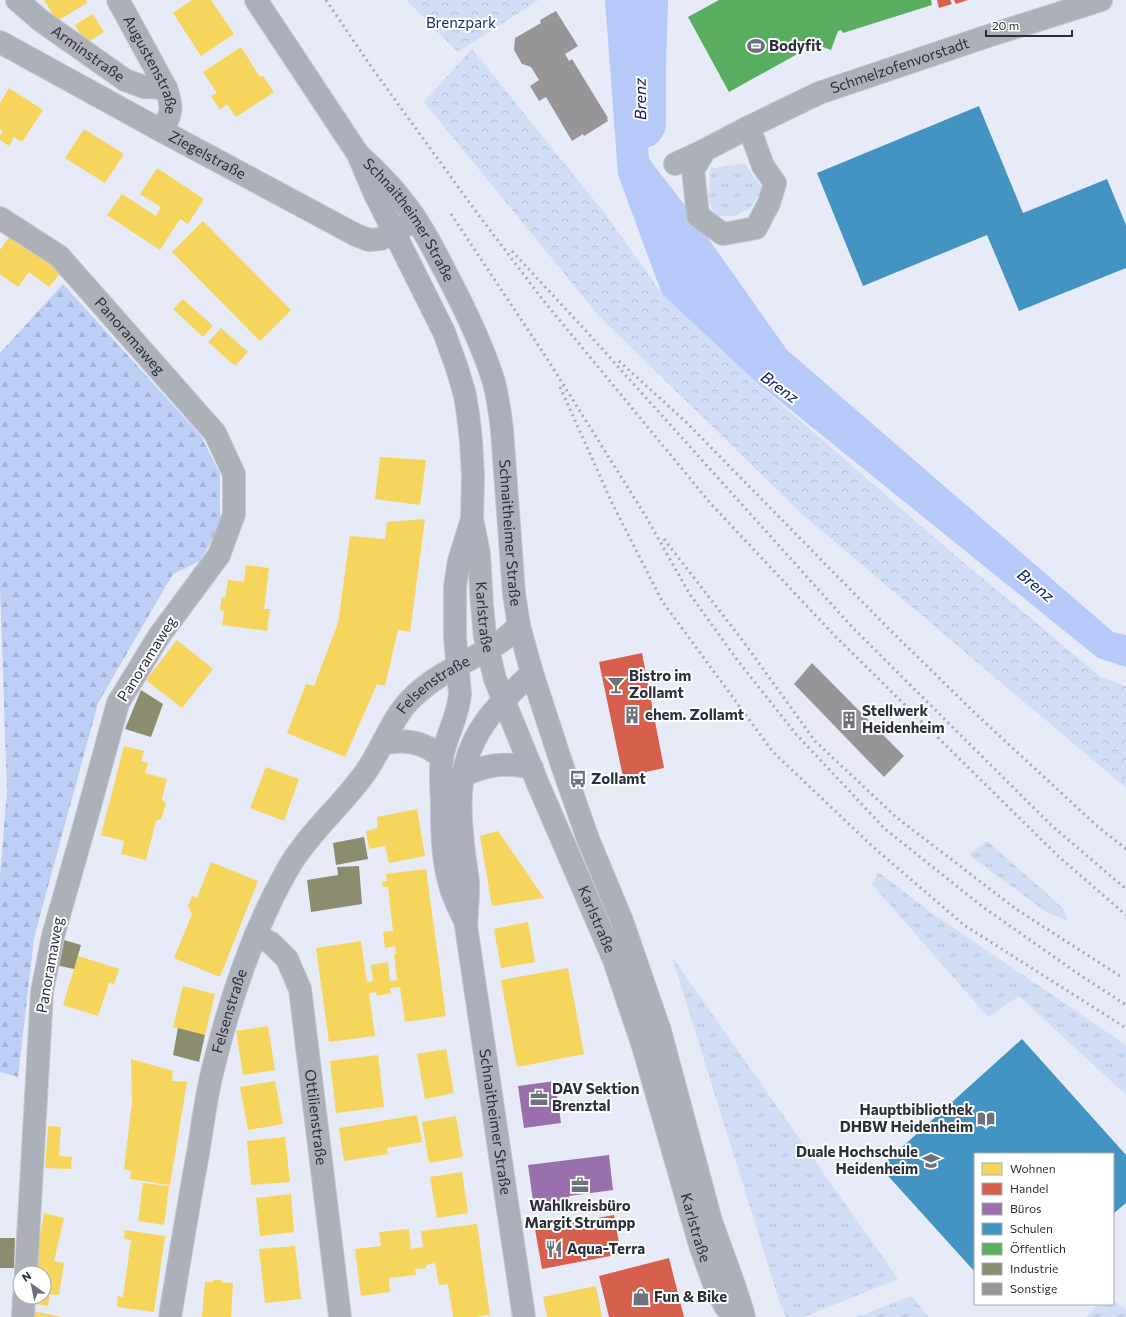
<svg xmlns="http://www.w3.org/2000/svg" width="1126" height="1317" font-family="Commissioner,sans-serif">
	<defs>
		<pattern id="grass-tufts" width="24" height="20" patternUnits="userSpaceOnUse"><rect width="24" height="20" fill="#d2ddf6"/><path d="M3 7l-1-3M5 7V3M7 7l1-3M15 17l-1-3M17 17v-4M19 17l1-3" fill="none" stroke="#b4bed4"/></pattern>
		<pattern id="forest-firs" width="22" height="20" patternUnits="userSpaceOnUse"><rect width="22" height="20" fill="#becff6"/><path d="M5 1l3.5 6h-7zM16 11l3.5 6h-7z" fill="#a3b2d4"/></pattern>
		<pattern id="park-crowns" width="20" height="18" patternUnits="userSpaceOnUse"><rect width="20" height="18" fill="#d2ddf6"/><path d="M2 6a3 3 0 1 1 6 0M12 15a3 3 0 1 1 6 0" fill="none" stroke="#b4bed4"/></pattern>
	</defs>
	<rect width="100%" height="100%" fill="#e6ebf7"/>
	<g fill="url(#grass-tufts)">
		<path d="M744,163L763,189L750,208L734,216H714L708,196L711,167L715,168Z"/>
		<path d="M987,841L1063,908L1068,921L1046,912L969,855Z"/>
		<path d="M878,872L936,916L1126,1045V1095L1019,996L988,1017L872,884Z"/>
		<path d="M672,957L898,1279L804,1317H786L780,1303Z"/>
		<path d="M912,1296L928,1317H856Z"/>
		<path d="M1113,1300L1126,1310V1317H1086L1099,1304H1113Z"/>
	</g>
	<path fill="url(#forest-firs)" d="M63,284L201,436L220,474V526L200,561L173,574L98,703L34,938L18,1077L0,1072V876L7,790L0,587V353Z"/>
	<g fill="url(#park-crowns)">
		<path d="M406,0H539L458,52Z"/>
		<path d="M472,49L606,215L662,294L756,382L944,546L1101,677L1126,686V788L803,515L599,316L424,102Z"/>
	</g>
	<path fill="#b6c9f8" d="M605,0H636L649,159L684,204L787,350L1113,632L1126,635V667L1098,658L756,382L662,294L618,175Z"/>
	<g fill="#f6d55c">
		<path d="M44,0H86L87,3L57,21Z"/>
		<path d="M192,0H211L234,34L201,56L173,13Z"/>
		<path d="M93,14L104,32L86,43L75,25Z"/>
		<path d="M241,47L260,77L263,76L274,92L236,117L227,104L220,110L211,96L217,93L203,72Z"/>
		<path d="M9,88L43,110L22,142L14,137L9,146L0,140V136L3,131L0,129V103Z"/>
		<path d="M84,129L124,154L105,183L65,158Z"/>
		<path d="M157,168L204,199L188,224L180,219L160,250L107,215L122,194L156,216L161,207L140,194Z"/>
		<path d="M203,221L291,310L260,341L172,252Z"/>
		<path d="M12,234L62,271L49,287L29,272L18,287L0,274V250Z"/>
		<path d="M183,299L213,326L203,337L173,309Z"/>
		<path d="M221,328L248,352L235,366L208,342Z"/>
		<path d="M380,457L426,460L420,505L375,499Z"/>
		<path d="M425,519L410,632L398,630L385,686L377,684L345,757L287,733L306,684L314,686L338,623L350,536L385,539L387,522Z"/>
		<path d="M246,565L269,568L264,609H270L267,631L222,625L224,611L220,610L222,597L225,598L228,580L244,582Z"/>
		<path d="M177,640L213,669L182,708L146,680Z"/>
		<path d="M124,746L144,751L141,761L148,763L145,773L167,779L162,799L166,804L161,819L156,821L146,860L121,854L124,841L101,835Z"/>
		<path d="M266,767L299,779L284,821L250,808Z"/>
		<path d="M417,809L425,856L389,863L385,846L369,849L366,831L378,828L377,817Z"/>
		<path d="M498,831L544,898L492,906L480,836Z"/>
		<path d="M211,862L258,881L220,977L174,958L192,914L188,906L192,896L197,898Z"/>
		<path d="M426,869L446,1016L405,1022L400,987L390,988L391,993L377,996L376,992L369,993L375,1036L329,1042L316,948L361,941L367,982L373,981L371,965L388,962L390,981L397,980L394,954H396L395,946L385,948L383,932L393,931L388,887H383L382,882L387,881L386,874Z"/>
		<path d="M528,922L535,962L501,968L494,929Z"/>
		<path d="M78,956L119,969L114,984L109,983L98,1016L63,1005Z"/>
		<path d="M568,968L584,1054L517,1067L501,980Z"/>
		<path d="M183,986L215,994L205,1035L173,1027Z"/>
		<path d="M268,1026L275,1070L243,1075L236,1031Z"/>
		<path d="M446,1049L454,1093L425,1099L417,1054Z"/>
		<path d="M378,1055L384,1107L336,1113L330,1061Z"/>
		<path d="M131,1059L173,1071L172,1081L187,1082L170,1185L130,1179L131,1171L124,1169L132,1102Z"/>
		<path d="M275,1081L283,1124L248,1130L240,1087Z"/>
		<path d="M417,1115L422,1142L387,1148L388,1154L344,1161L339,1128Z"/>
		<path d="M456,1116L463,1157L429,1163L422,1122Z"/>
		<path d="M48,1126L61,1127L59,1156L72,1157L71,1169L45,1168Z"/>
		<path d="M285,1137L290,1182L251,1185L247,1141Z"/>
		<path d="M462,1172L468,1213L437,1218L430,1177Z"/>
		<path d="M143,1183L169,1186L164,1225L138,1221Z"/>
		<path d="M291,1194L294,1232L260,1236L256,1198Z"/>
		<path d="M44,1213L64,1218L54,1261L64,1263L59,1295L50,1294L48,1306L29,1303L30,1297H44V1273H34Z"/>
		<path d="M477,1224L490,1315L475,1317H453L448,1284L439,1285L435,1263L426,1265V1268L415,1269L416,1275L389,1278L390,1292L361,1296L355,1249L381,1246L379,1232L409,1229L411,1249L423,1247L421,1231Z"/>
		<path d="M125,1230L165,1236L154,1312L117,1307L118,1296L123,1297L131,1240L124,1239Z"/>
		<path d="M295,1246L301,1299L265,1303L259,1249Z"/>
		<path d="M213,1280H221V1282L233,1283L231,1317H202L205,1282H213Z"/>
		<path d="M596,1286L602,1317H547L543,1297Z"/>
		<path d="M31,1311L59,1316V1317H30Z"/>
	</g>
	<g fill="#d6604d">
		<path d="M937,0H950L952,4L939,8Z"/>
		<path d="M954,0H968L956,4Z"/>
		<path d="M642,653L664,768L623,777L599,662Z"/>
		<path d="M614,1215L621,1254L542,1269L535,1229Z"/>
		<path d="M669,1258L684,1317H609L599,1276Z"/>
	</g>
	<g fill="#9970ab">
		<path d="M555,1081L561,1123L524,1128L518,1086Z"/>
		<path d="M609,1155L613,1190L569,1196V1203L534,1208L528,1165Z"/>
	</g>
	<g fill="#4393c3">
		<path d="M979,106L1023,213L1107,179L1126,225V268L1019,311L987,235L863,286L817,173Z"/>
		<path d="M1022,1039L1126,1155V1203L1113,1214V1154H975V1272L880,1167Z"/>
	</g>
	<path fill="#5aae61" d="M719,0H931L932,5L843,33L841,30L838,31L831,50L812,43L808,44L810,47L729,92L688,17Z"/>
	<g fill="#8c8c6e">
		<path d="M141,690L163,704L151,737L125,729Z"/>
		<path d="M364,837L368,859L336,865L333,843Z"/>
		<path d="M359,866L362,904L311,912L307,880L338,875L337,867Z"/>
		<path d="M64,940L81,945L74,969L56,965Z"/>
		<path d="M178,1028L205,1035L199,1062L173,1055Z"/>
		<path d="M0,1238H15L14,1268H0Z"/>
	</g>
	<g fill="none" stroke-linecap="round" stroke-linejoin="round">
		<path stroke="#b6c9f8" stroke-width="52" d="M640,123V63L642,0"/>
	</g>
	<g fill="#989599">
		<path d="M556,11L578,46L565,54L569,61L572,59L608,118L607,119L608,121L584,136L583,134L572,141L546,97L539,101L530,86L539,80L531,67L522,64L514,50L515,38L541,23L540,20Z"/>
		<path d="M812,663L904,756L884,777L794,684Z"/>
	</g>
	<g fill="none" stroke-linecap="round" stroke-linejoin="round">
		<g stroke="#c2c6d0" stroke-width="24">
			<g id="street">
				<path id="s1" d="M17,0L40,20L125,80L144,87L166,88"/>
				<path id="s2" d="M118,0L166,88C173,108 172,113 162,131"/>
				<path id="s3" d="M0,42L162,131L356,235L369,240L381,239L416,220"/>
				<path id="s4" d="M749,127L763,166L775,183L769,203L756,228L723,234L698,216L693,170L705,150L749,127L819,93L988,36L1101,0"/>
				<path d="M675,164L705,150"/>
				<path id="s5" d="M0,218L59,256L215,433L234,474V514L219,555L159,636L118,703L86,820L53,936L42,992L26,1273"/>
				<path id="s6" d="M472,519L479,554L482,605L485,637L495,679L538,784L614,960L643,1046L700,1245L713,1281L725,1306L734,1317"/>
				<path d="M532,673L561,762L588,839L622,921L660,1031L711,1221C722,1253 735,1284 744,1317"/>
				<path d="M383,744C405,738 425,742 442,758"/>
				<path id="s7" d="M255,936L271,943L287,959L300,989L340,1317"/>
				<path d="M23,1317L24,1297"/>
				<path id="s8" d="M170,1317C179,1262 188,1208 198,1153C203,1124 206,1094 214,1065C230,1000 253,931 286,872C306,836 338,809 362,777C382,752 390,718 414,696C439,672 472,660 500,642C507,637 513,631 519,626"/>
			</g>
		</g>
		<g stroke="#c2c6d0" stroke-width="24">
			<g id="secondary">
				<path d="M256,0L358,154L374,192L444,332L457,368L465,395L468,414L471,441L473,476L472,519L459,561L455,587V637L460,694C458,718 446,735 442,758C440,772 441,786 442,801C442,828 442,859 450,885C453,897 459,908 464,919"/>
				<path id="s9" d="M358,154C373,168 389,183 402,200C420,222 433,248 446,273C464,307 481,342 493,379C498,396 500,413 502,430L514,594L519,626L532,673C516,688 499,703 486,721C458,760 458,799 463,844C464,857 467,870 468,883C468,897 467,912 466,926L524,1317"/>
				<path d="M461,776C489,764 503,762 532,768"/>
			</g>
		</g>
		<use href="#street" stroke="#abb0b9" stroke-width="22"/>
		<use href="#secondary" stroke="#aaafbb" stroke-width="22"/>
		<g stroke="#a7aab4" stroke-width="3" stroke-dasharray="2 4" stroke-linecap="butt">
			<path d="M326,0L372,68L477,213L543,300L711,504L834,635L1058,856L1126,915"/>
			<path d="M451,214L546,357L645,515L689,593L738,661L796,734L885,829L983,907L1077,973L1126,1005"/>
			<path d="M512,251L586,331L852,627L1051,825L1126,889"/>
			<path d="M619,361L686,422L889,629L977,715L1097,826L1126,849"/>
			<path d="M560,387L612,503L662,601L773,752L872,846L964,925L1126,1028"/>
			<path d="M664,539L743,641L815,741L896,817L1016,909L1123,978"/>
		</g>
	</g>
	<defs>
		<g id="stadium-bare" transform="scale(1.38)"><path d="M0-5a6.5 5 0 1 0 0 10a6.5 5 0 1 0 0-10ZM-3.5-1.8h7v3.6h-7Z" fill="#6c717c" stroke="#fff" stroke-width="2.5" paint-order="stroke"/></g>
		<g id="bar-bare" transform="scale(1.38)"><path d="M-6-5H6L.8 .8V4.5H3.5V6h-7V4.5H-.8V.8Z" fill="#6c717c" stroke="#fff" stroke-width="2.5" paint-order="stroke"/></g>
		<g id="building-bare" transform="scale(1.38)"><path d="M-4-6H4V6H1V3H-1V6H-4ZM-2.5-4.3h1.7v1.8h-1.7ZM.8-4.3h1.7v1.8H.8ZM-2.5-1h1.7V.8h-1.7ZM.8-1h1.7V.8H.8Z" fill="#6c717c" stroke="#fff" stroke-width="2.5" paint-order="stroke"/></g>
		<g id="bus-bare" transform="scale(1.38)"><path d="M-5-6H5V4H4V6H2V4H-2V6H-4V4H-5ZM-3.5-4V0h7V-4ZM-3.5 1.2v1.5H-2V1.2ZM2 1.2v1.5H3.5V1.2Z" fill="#6c717c" stroke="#fff" stroke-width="2.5" paint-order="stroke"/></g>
		<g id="office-bare" transform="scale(1.38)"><path d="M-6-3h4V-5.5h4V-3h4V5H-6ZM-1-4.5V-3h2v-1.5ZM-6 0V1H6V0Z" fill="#6c717c" stroke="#fff" stroke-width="2.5" paint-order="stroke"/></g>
		<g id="library-bare" transform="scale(1.38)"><path d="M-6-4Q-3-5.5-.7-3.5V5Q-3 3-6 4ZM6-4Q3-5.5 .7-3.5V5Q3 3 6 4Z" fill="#6c717c" stroke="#fff" stroke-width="2.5" paint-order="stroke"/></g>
		<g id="university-bare" transform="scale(1.38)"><path d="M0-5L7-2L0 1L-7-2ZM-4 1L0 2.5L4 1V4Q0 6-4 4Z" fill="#6c717c" stroke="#fff" stroke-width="2.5" paint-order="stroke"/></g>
		<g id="restaurant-bare" transform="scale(1.38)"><path d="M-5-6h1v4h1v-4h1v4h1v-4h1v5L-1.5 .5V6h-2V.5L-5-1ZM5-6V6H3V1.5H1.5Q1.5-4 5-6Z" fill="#6c717c" stroke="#fff" stroke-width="2.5" paint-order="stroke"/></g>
		<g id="shop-bare" transform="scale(1.38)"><path d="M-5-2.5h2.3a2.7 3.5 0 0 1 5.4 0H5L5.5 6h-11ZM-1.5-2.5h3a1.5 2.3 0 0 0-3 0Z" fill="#6c717c" stroke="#fff" stroke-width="2.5" paint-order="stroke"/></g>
	</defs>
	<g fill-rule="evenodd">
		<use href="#stadium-bare" x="756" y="46"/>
		<use href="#bar-bare" x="616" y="685"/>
		<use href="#building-bare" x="632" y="715"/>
		<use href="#building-bare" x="849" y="720"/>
		<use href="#bus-bare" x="578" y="779"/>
		<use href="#office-bare" x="539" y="1098"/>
		<use href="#library-bare" x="986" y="1119"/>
		<use href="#university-bare" x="931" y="1161"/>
		<use href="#office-bare" x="580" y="1185"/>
		<use href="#restaurant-bare" x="554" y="1249"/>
		<use href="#shop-bare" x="641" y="1297"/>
	</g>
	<g text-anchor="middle" stroke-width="4" stroke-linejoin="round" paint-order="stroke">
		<g font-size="15" fill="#182c72" stroke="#fff">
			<text x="461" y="28">Brenzpark</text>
		</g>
		<g font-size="15" font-weight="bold" fill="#2b2f3a" stroke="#fff" text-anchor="start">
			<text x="769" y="51">Bodyfit</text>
			<text x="629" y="681">Bistro im<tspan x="629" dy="17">Zollamt</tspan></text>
			<text x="862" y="716">Stellwerk<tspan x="862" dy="17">Heidenheim</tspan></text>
			<text x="645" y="720">ehem. Zollamt</text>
			<text x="591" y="784">Zollamt</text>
			<text x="552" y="1094">DAV Sektion<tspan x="552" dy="17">Brenztal</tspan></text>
			<text x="973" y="1115" text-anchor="end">Hauptbibliothek<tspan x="973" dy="17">DHBW Heidenheim</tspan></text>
			<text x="918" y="1157" text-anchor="end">Duale Hochschule<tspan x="918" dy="17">Heidenheim</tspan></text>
			<text x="580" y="1211" text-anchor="middle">Wahlkreisbüro<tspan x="580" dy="17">Margit Strumpp</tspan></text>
			<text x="567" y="1254">Aqua-Terra</text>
			<text x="654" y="1302">Fun &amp; Bike</text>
		</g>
		<g font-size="15" fill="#2b2f3a" stroke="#fff">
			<text dy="5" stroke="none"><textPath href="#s1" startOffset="89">Arminstraße</textPath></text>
			<text dy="5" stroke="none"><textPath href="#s2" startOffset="73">Augustenstraße</textPath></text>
			<text dy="5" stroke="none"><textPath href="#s4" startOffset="458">Schmelzofenvorstadt</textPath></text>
			<text dy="5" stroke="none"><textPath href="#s3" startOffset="236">Ziegelstraße</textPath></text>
			<text dy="5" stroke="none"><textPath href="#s9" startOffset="84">Schnaitheimer Straße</textPath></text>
			<text dy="5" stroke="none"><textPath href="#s5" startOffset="177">Panoramaweg</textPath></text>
			<text dy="5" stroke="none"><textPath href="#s9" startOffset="420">Schnaitheimer Straße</textPath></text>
			<text dy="5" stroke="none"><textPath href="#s6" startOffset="99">Karlstraße</textPath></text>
			<text transform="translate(147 659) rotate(-58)" y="5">Panoramaweg</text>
			<text dy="5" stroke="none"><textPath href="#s8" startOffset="703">Felsenstraße</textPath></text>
			<text dy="5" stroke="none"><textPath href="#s6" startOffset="423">Karlstraße</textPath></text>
			<text transform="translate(50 965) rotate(-80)" y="5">Panoramaweg</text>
			<text dy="5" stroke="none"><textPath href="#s8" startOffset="312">Felsenstraße</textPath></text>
			<text dy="5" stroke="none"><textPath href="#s7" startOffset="202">Ottilienstraße</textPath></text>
			<text dy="5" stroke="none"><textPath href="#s9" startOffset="1038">Schnaitheimer Straße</textPath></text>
			<text dy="5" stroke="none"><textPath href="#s6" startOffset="747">Karlstraße</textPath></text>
		</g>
		<g font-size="16" font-style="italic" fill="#0f2065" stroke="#fff">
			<text transform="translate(640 99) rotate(-91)" y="6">Brenz</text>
			<text transform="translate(780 387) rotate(36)" y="6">Brenz</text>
			<text transform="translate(1036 585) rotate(39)" y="6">Brenz</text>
		</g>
	</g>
	<rect x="974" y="1153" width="140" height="152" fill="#ffffff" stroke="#aaacb0"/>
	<rect x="982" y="1163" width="20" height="12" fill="#f6d55c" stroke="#aaacb0"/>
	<text x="1010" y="1173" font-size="12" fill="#2b2f3a">Wohnen</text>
	<rect x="982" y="1183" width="20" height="12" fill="#d6604d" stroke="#aaacb0"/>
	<text x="1010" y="1193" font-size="12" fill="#2b2f3a">Handel</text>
	<rect x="982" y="1203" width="20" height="12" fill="#9970ab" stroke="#aaacb0"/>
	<text x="1010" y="1213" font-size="12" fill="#2b2f3a">Büros</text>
	<rect x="982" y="1223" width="20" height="12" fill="#4393c3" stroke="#aaacb0"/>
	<text x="1010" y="1233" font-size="12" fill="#2b2f3a">Schulen</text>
	<rect x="982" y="1243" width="20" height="12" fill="#5aae61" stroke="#aaacb0"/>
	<text x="1010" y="1253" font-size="12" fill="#2b2f3a">Öffentlich</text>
	<rect x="982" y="1263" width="20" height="12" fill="#8c8c6e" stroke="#aaacb0"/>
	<text x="1010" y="1273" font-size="12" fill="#2b2f3a">Industrie</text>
	<rect x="982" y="1283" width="20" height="12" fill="#989599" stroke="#aaacb0"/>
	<text x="1010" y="1293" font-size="12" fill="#2b2f3a">Sonstige</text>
	<g transform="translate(32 1285) rotate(327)"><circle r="19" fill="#ffffff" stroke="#aaacb0"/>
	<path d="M0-3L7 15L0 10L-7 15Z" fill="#6c717c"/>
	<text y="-6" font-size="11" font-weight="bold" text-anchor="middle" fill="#2b2f3a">N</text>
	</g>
	<path d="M986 30v6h86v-6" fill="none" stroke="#2b2f3a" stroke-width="2"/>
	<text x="992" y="30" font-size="12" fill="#2b2f3a" stroke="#ffffff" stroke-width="3" paint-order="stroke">20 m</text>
</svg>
